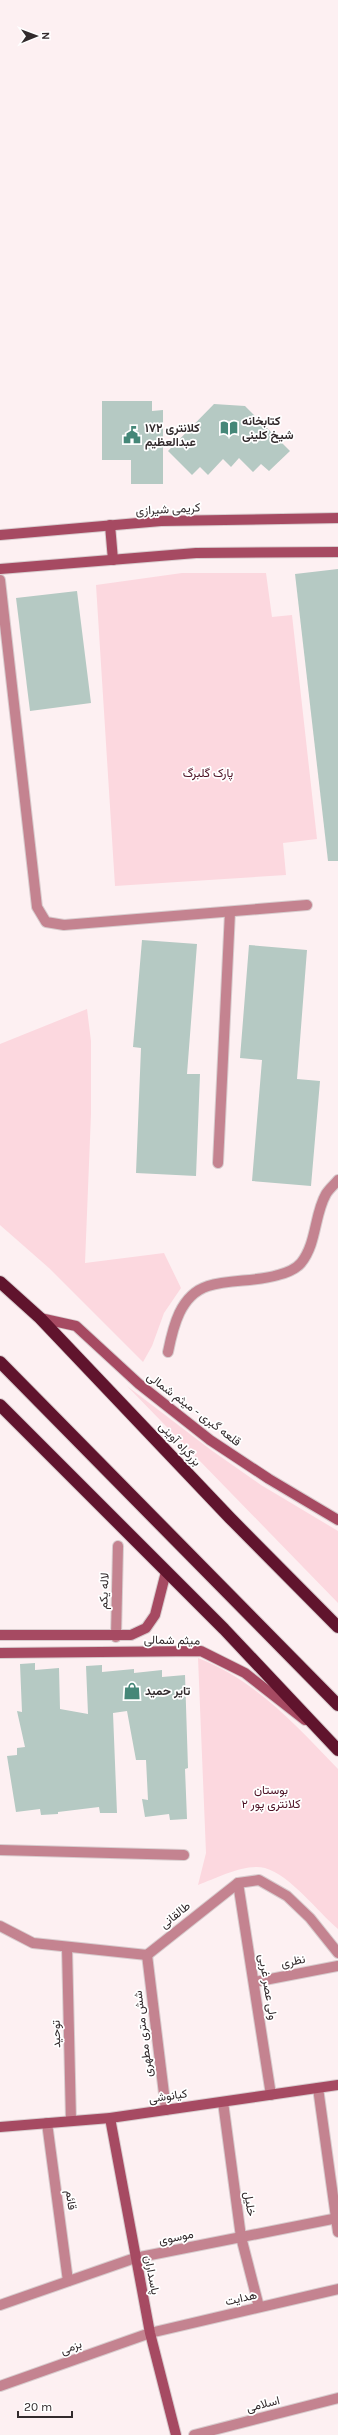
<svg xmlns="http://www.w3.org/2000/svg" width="338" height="2435" font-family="Karla,Vazirmatn,sans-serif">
	<rect width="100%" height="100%" fill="#fdf0f2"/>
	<g fill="#fcd8df">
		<path d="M182,573H266L272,617L292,615L317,839L283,843L286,875L115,886L96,585Z"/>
		<path d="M87,1009L91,1041V1114L85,1263L164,1253L181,1288L164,1313L152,1346L143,1362L49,1268L0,1225V1044Z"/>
		<path d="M127,1386L211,1450L261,1485L338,1531V1603Z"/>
		<path d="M198,1658C255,1680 296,1725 338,1769V1929C318,1912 290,1875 265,1868C245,1863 217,1878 198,1885L206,1853Z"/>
	</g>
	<g fill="#b5c9c3">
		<path d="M102,401H152V411L163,410V484H131V460H102Z"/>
		<path d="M214,404L245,406L290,451L269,471L261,464L253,472L239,458L231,467L223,459L208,475L200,467L192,475L168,451Z"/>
		<path d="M338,569V861H328L295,574Z"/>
		<path d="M77,591L91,703L30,711L16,598Z"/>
		<path d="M142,940L197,944L187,1074H200L196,1176L136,1173L141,1048L133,1047Z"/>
		<path d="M249,945L307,950L297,1079L320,1081L311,1186L252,1181L262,1060L240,1058Z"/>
		<path d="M35,1663V1670L59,1668L60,1709L88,1714L86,1666L102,1665V1672L134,1669V1673L162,1670V1677L185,1675L188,1768L185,1769L187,1819L170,1820L169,1814L145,1817L142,1799L148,1800L146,1760H136L127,1711L113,1713L117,1813H100L99,1807L58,1812V1814L41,1815L40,1809L16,1812L7,1756L17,1755V1748L25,1747L17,1711L22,1712L20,1664Z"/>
	</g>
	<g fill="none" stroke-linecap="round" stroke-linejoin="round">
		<g stroke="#d8ccce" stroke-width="12">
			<g id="street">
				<path d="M0,580L37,907L46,922L64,925L307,905"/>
				<path d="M218,1163L230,912"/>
				<path d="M168,1352C173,1327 180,1295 208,1286C229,1279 256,1282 278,1275C286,1273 295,1270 301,1263C317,1243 314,1215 326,1194C329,1189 334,1185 338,1180"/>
				<path d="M116,1637L118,1546"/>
				<path d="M0,1850L184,1855"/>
				<path d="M238,1883L271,2095"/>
				<path d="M0,1926L33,1943L147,1955L238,1883L259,1880L287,1896L310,1918L338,1953"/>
				<path d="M67,1947L71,2121"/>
				<path d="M147,1955L166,2110"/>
				<path d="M254,1982L338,1966"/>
				<path d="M318,2088L338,2232"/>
				<path d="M223,2102L241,2237L259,2307"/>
				<path d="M47,2123L68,2281"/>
				<path d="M0,2305L135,2258L338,2218"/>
				<path d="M0,2386L150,2333L338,2289"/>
				<path d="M194,2435L338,2398"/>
			</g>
		</g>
		<g stroke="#d8ccce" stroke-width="12">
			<g id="secondary">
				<path d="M110,525L113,560"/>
				<path d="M0,535L161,521L338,518"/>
				<path d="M0,569L196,553L338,552"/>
				<path d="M40,1318L76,1326L139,1384L210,1440L269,1479L338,1520"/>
				<path d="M0,1635H131L146,1628L155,1615L166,1572"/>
				<path d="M0,1653L201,1651L245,1673L305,1720"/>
				<path d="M110,2118L150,2333L176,2435"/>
				<path d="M0,2127L110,2118L338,2085"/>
			</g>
		</g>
		<g stroke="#d8ccce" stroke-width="14">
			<g id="highway">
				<path d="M0,1282L40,1318L230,1518L338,1627"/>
				<path d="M0,1362L338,1705"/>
				<path d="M0,1405L224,1629L338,1750"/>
			</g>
		</g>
		<use href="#street" stroke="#c48390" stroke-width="10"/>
		<use href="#secondary" stroke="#a64a62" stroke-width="10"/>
		<use href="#highway" stroke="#60142d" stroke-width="12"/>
	</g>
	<defs>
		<g id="library-bare" transform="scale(1.38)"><path d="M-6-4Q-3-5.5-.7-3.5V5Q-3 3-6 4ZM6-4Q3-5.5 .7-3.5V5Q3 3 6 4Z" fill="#458778" stroke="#fff" stroke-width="2.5" paint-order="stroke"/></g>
		<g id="civic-bare" transform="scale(1.38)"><path d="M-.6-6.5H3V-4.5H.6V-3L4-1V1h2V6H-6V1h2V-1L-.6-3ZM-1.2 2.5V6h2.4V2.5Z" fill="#458778" stroke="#fff" stroke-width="2.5" paint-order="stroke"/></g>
		<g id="shop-bare" transform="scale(1.38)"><path d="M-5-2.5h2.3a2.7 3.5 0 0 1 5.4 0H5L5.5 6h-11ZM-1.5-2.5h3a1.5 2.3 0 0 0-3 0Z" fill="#458778" stroke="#fff" stroke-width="2.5" paint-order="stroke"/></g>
	</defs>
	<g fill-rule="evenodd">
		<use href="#library-bare" x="229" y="428"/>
		<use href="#civic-bare" x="132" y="435"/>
		<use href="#shop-bare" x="132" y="1691"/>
	</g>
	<g text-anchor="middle" stroke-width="3.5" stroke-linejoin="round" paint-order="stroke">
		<g font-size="12" font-weight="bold" fill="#322a2c" stroke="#fff" text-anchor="start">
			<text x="242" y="425">کتابخانه<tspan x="242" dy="14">شیخ کلینی</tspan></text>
			<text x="145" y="432">کلانتری ۱۷۲<tspan x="145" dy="14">عبدالعظیم</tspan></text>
			<text x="145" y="1695">تایر حمید</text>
		</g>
		<g font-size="12" fill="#322a2c" stroke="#fff">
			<text transform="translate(168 509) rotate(-3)" y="4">کریمی شیرازی</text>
			<text transform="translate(194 1409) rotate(37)" y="4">قلعه گبری - میثم شمالی</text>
			<text transform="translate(180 1444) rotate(47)" y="4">بزرگراه آوینی</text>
			<text transform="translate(104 1591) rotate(-88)" y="4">لاله یکم</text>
			<text transform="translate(172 1640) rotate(1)" y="4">میثم شمالی</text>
			<text transform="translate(175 1915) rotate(-39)" y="4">طالقانی</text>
			<text transform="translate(293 1961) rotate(-11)" y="4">نظری</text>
			<text transform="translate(268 1987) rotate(81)" y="4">ولی عصر غربی</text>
			<text transform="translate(56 2034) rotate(-91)" y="4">توحید</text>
			<text transform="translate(143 2034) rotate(-97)" y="4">شش متری مطهری</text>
			<text transform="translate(168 2096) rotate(-8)" y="4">کیانوشی</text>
			<text transform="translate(71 2200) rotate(82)" y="4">قائم</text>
			<text transform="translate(250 2204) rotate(82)" y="4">خلیل</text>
			<text transform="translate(176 2237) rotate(-11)" y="4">موسوی</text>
			<text transform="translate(152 2275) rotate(79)" y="4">پاسداران</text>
			<text transform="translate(241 2298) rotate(-13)" y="4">هدایت</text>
			<text transform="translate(71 2347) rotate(-20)" y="4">بزمی</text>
			<text transform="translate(263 2404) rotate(-14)" y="4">اسلامی</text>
		</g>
		<g font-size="12" fill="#4b0f22" stroke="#fff">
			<text x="208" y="777">پارک گلبرگ</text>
			<text x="271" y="1794">بوستان<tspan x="271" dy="14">کلانتری پور ۲</tspan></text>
		</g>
	</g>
	<g transform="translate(36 36) rotate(89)" stroke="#ffffff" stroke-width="3" paint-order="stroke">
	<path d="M0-3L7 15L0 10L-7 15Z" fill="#322a2c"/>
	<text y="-6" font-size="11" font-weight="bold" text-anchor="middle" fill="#322a2c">N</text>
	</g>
	<path d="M18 2411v6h54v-6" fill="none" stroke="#322a2c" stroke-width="2"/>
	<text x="24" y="2411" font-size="12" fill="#322a2c" stroke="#ffffff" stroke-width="3" paint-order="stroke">20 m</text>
</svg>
